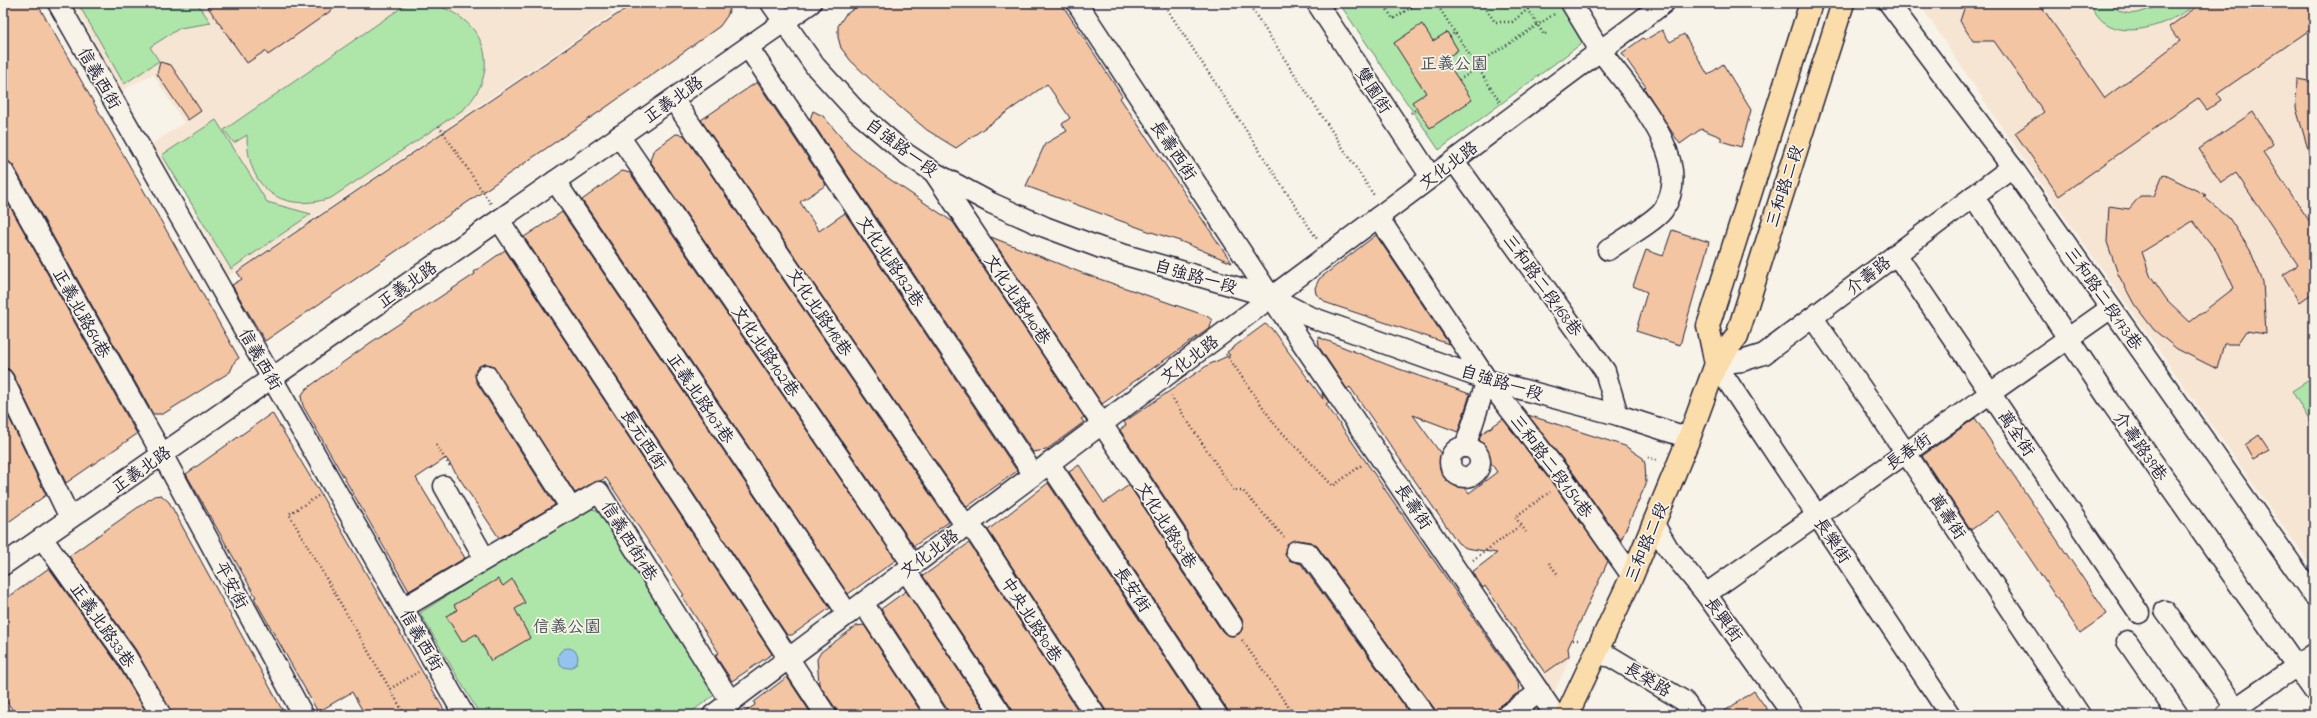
<svg xmlns="http://www.w3.org/2000/svg" width="2317" height="718" font-family="'Indie Flower','LXGW WenKai TC',sans-serif">
	<rect width="100%" height="100%" fill="#f7f3e8"/>
	<filter id="ink" filterUnits="userSpaceOnUse"><feTurbulence type="fractalNoise" baseFrequency=".025" numOctaves="2"/><feDisplacementMap in="SourceGraphic" scale="8" xChannelSelector="R" yChannelSelector="G"/><feConvolveMatrix kernelMatrix="1 2 1 2 8 2 1 2 1" color-interpolation-filters="sRGB"/></filter>
	<g filter="url(#ink)">
		<g fill="#f6e5d3">
			<path d="M74,3H605L613,14L450,125L492,186L476,197L434,136L227,277L179,182L150,145L184,123L153,74L121,91Z"/>
			<path d="M1919,3H2314V570L2005,132Z"/>
			<path d="M1572,653L1550,702L1532,715H1485Z"/>
		</g>
		<g fill="#aee6aa" stroke="#688472">
			<path d="M78,3H197L211,23L180,28L150,47L159,61L124,84Z"/>
			<path d="M408,3H438L436,5C487,22 502,70 464,109L331,198C279,214 247,187 247,135L234,143L224,130Z"/>
			<path d="M1339,3H1560L1585,41L1439,150Z"/>
			<path d="M2089,3H2110C2130,25 2149,6 2169,3C2178,2 2189,3 2198,3C2176,20 2130,42 2104,22C2098,18 2093,9 2089,3Z"/>
			<path d="M216,120L267,202L311,214L231,269L162,155Z"/>
			<path d="M2314,377V424L2312,425L2292,391Z"/>
			<path d="M585,507L603,512L717,693L687,715H480L420,613Z"/>
		</g>
		<circle fill="#93c3ee" stroke="#6683a6" cx="568" cy="658" r="10"/>
		<g fill="#f4c5a3" stroke="#22223b" fill-rule="evenodd">
			<path d="M3,3H37L239,358L235,361L230,372L163,414H153L13,165L3,160Z"/>
			<path d="M205,3H342L268,55L265,51L247,63Z"/>
			<path d="M634,3H732L727,16L720,26L605,108L265,341L232,285L242,279L237,272Z"/>
			<path d="M862,3H1061L1122,96L1120,98L1232,263L1180,241L1148,231L1026,186L1045,144L1067,131L1062,124L1070,118L1047,84L956,148L927,130L894,102L851,61L841,48L838,37V26L845,15Z"/>
			<path d="M1966,3H2039L2105,98L2180,41L2169,27L2202,3H2314V27L2217,94L2221,100L2207,110L2198,98L2059,196L2015,133L2044,112L1994,41H1973L1960,21Z"/>
			<path d="M1422,24L1433,41L1447,32L1458,50L1445,59L1472,100L1430,128L1412,102L1426,93L1394,43Z"/>
			<path d="M1662,30L1670,42L1684,34L1708,75L1723,64L1751,110L1741,147L1721,141V137L1701,129L1680,144L1670,129L1644,88L1646,87L1622,53L1643,38L1645,40Z"/>
			<path d="M160,62L171,65L201,111L188,120L157,74Z"/>
			<path d="M2297,79L2314,82V155L2310,156L2296,108Z"/>
			<path d="M757,82L826,185L800,202L819,231L845,213L1017,471L967,507L701,120Z"/>
			<path d="M813,111L823,116L851,149L885,176L953,222L1084,417L1081,419L1084,422L1046,450L1033,452L810,119Z"/>
			<path d="M2253,112L2273,144L2263,152L2314,228V292L2300,302L2283,275L2298,265L2236,173L2221,183L2199,149Z"/>
			<path d="M676,134L684,135L949,522L914,546L650,161L653,151Z"/>
			<path d="M622,171L630,173L896,560L848,594L582,200Z"/>
			<path d="M2163,174L2206,195L2203,196L2229,218L2250,250L2263,282L2266,334L2246,331L2237,344H2224L2217,369L2177,349L2154,330L2134,304L2118,274L2107,242L2109,206L2129,209L2140,196H2154ZM2193,221L2217,252L2234,288L2190,322L2167,300L2150,275L2142,252Z"/>
			<path d="M3,194L137,434L66,483L13,374L9,369L3,368Z"/>
			<path d="M562,212L830,608L792,635H787L524,237Z"/>
			<path d="M1672,230L1709,242L1680,345L1636,331L1647,292L1633,286L1646,250L1663,256Z"/>
			<path d="M1376,235L1449,344L1327,303L1316,294L1315,288L1319,279Z"/>
			<path d="M991,237L1082,273L1207,316L1212,320L1210,328L1102,404Z"/>
			<path d="M505,250L772,654L732,681L715,655L719,653L682,596L684,595L606,478L575,493L492,365L485,364L480,366L476,370V381L555,505L499,538L446,458L416,478L465,558L409,591L303,406L301,396L306,389L370,343L475,274L474,272Z"/>
			<path d="M1265,324L1271,328L1323,399L1322,393L1329,402L1326,404L1518,682L1519,692L1500,706L1496,715H1436L1434,708L1317,546L1310,542L1298,540L1287,544L1285,555L1289,560L1301,564L1411,715H1228L1227,709L1069,472L1079,465L1104,503L1129,485L1165,539L1167,549L1222,631L1232,636L1239,634L1243,625L1242,619L1188,539L1186,529L1120,430L1126,425L1124,422L1208,365L1230,355L1227,352Z"/>
			<path d="M1318,337L1388,365L1470,394L1458,432L1413,415L1469,493L1497,472L1478,444L1481,434L1503,419L1556,488L1608,561L1568,648L1569,656L1545,673L1485,586L1483,588L1472,572L1497,553L1466,548L1458,543L1350,387L1347,389L1319,347Z"/>
			<path d="M3,405L46,495L3,526Z"/>
			<path d="M272,413L323,498L447,715H365L352,692L318,712L254,598L256,597L186,474Z"/>
			<path d="M1528,415L1625,446L1643,458L1645,464L1646,484L1621,540L1574,474Z"/>
			<path d="M1975,418L2107,614L2080,633L1998,511L1971,530L1922,456Z"/>
			<path d="M2259,435L2269,450L2253,459L2245,445Z"/>
			<path d="M1048,483L1203,715H1106L1105,709L988,530Z"/>
			<path d="M161,495L169,502L285,715H172L136,650L69,556L154,496Z"/>
			<path d="M969,543L1081,715H1013L1012,709L923,576Z"/>
			<path d="M49,568L116,662L148,715H16L3,696V601Z"/>
			<path d="M498,579L503,586L512,579L525,603L515,609L530,638L491,661L476,634L462,642L446,616L457,610L454,605Z"/>
			<path d="M906,591L988,715H948L947,709L881,609Z"/>
			<path d="M864,625L923,715H837L836,709L819,684L817,659L821,652L856,626Z"/>
			<path d="M787,677L812,715H740L755,705L754,702Z"/>
			<path d="M1754,691L1771,715H1719Z"/>
		</g>
		<g fill="none" stroke-linecap="round" stroke-linejoin="round">
			<g stroke="#22223b" stroke-width="23">
				<g id="minor">
					<path d="M58,3L464,715"/>
					<path d="M771,3L815,66L857,112L905,153L935,173L991,203L1045,227L1101,248L1271,297L1308,316L1487,380L1618,415L1689,438"/>
					<path d="M1077,3L1271,297L1555,715"/>
					<path d="M1317,3L1431,177"/>
					<path d="M1571,3C1581,19 1590,35 1600,50C1628,89 1698,160 1663,210C1654,222 1622,240 1608,250"/>
					<path d="M1889,3L2012,167L2314,596"/>
					<path d="M748,47L1034,475"/>
					<path d="M673,99L966,526L977,534L1095,715"/>
					<path d="M619,136L913,565"/>
					<path d="M1454,161L1605,371L1618,415"/>
					<path d="M3,171L162,454L303,715"/>
					<path d="M935,174L1176,535L1177,543L1232,625"/>
					<path d="M555,181L848,614"/>
					<path d="M1973,196L2110,401L2314,691"/>
					<path d="M1378,217L1487,380L1565,481L1632,576"/>
					<path d="M499,220L826,715"/>
					<path d="M1896,254L2139,613"/>
					<path d="M1813,318L1906,453L2080,715"/>
					<path d="M486,375L571,508"/>
					<path d="M3,379L70,518"/>
					<path d="M1465,447L1487,380"/>
					<circle cx="1465" cy="462" r="15"/>
					<path d="M1049,463L1217,715"/>
					<path d="M444,486L485,559"/>
					<path d="M1654,524L1668,548L1706,594L1793,715"/>
					<path d="M42,538L126,656L161,715"/>
					<path d="M1296,551L1308,553L1425,715"/>
					<path d="M3,565L811,3"/>
					<path d="M906,571L1002,715"/>
					<path d="M1706,594L2111,308"/>
					<path d="M863,603L937,715"/>
					<path d="M403,608L599,492L731,702"/>
					<path d="M2165,611L2236,708"/>
					<path d="M2127,641L2178,715"/>
					<path d="M1595,654L1611,657L1684,701L1694,715"/>
					<path d="M713,715L1664,3"/>
					<path d="M1507,715L1540,692"/>
					<path d="M1950,715L1716,364L1742,361L1764,354L2012,167"/>
					<path d="M2226,715L2314,654"/>
				</g>
			</g>
			<g stroke="#22223b" stroke-width="25">
				<g id="major">
					<path d="M1716,364L1708,326L1811,3"/>
					<path d="M1567,715L1632,576L1689,438L1716,364L1737,336L1843,3"/>
				</g>
			</g>
			<g stroke="#22223b" stroke-width="2.5" stroke-dasharray="1 3" stroke-linecap="butt">
				<path d="M1163,3L1317,239"/>
				<path d="M1248,3L1375,197"/>
				<path d="M1383,3L1393,19L1418,3"/>
				<path d="M1436,3L1500,102"/>
				<path d="M1482,3L1495,22H1512L1528,9V3"/>
				<path d="M1528,9L1544,35L1548,32"/>
				<path d="M1450,37L1455,32"/>
				<path d="M1476,65L1556,13"/>
				<path d="M1459,80L1478,68"/>
				<path d="M1411,113L1417,109"/>
				<path d="M439,126L491,204"/>
				<path d="M1226,354L1276,426L1333,486L1363,464"/>
				<path d="M1171,396L1234,491H1243L1284,537"/>
				<path d="M436,445L451,468"/>
				<path d="M1648,457L1659,461"/>
				<path d="M318,496L289,514L405,715"/>
				<path d="M1521,525L1526,532"/>
				<path d="M1473,560L1521,525L1515,517L1550,492"/>
				<path d="M1549,563L1559,576"/>
				<path d="M1242,640L1294,715"/>
				<path d="M1573,640H1581"/>
				<path d="M390,689L418,672"/>
			</g>
			<use href="#minor" stroke="#f7f3e8" stroke-width="20"/>
			<use href="#major" stroke="#fbddab" stroke-width="22"/>
		</g>
	</g>
	<g text-anchor="middle" stroke-width="3.5" stroke-linejoin="round" paint-order="stroke">
		<g font-size="17" fill="#455357" stroke="#f7f3e8">
			<text x="1454" y="69">正義公園</text>
			<text x="567" y="632">信義公園</text>
		</g>
		<g font-size="17" fill="#22223b" stroke="#f7f3e8">
			<text transform="translate(100 78) rotate(60)" y="6">信義西街</text>
			<text transform="translate(1374 90) rotate(57)" y="6">雙園街</text>
			<text transform="translate(673 99) rotate(-35)" y="6">正義北路</text>
			<text transform="translate(902 147) rotate(37)" y="6">自強路一段</text>
			<text transform="translate(1174 150) rotate(56)" y="6">長壽西街</text>
			<text transform="translate(1448 165) rotate(-37)" y="6">文化北路</text>
			<text transform="translate(1784 186) rotate(-72)" y="6">三和路二段</text>
			<text transform="translate(891 261) rotate(56)" y="6">文化北路132巷</text>
			<text transform="translate(1868 275) rotate(-38)" y="6">介壽路</text>
			<text transform="translate(1196 276) rotate(16)" y="6">自強路一段</text>
			<text transform="translate(407 284) rotate(-35)" y="6">正義北路</text>
			<text transform="translate(1543 285) rotate(54)" y="6">三和路二段168巷</text>
			<text transform="translate(2104 298) rotate(55)" y="6">三和路二段173巷</text>
			<text transform="translate(1018 299) rotate(56)" y="6">文化北路140巷</text>
			<text transform="translate(820 312) rotate(56)" y="6">文化北路118巷</text>
			<text transform="translate(82 313) rotate(61)" y="6">正義北路64巷</text>
			<text transform="translate(766 351) rotate(56)" y="6">文化北路102巷</text>
			<text transform="translate(261 359) rotate(60)" y="6">信義西街</text>
			<text transform="translate(1189 359) rotate(-37)" y="6">文化北路</text>
			<text transform="translate(1502 382) rotate(17)" y="6">自強路一段</text>
			<text transform="translate(701 398) rotate(56)" y="6">正義北路107巷</text>
			<text transform="translate(2017 433) rotate(56)" y="6">萬全街</text>
			<text transform="translate(644 439) rotate(57)" y="6">長元西街</text>
			<text transform="translate(2141 446) rotate(55)" y="6">介壽路39巷</text>
			<text transform="translate(1908 451) rotate(-35)" y="6">長春街</text>
			<text transform="translate(1552 466) rotate(53)" y="6">三和路二段154巷</text>
			<text transform="translate(141 469) rotate(-35)" y="6">正義北路</text>
			<text transform="translate(1414 506) rotate(56)" y="6">長壽街</text>
			<text transform="translate(1948 516) rotate(56)" y="6">萬壽街</text>
			<text transform="translate(1167 525) rotate(58)" y="6">文化北路83巷</text>
			<text transform="translate(1833 540) rotate(56)" y="6">長樂街</text>
			<text transform="translate(630 541) rotate(58)" y="6">信義西街1巷</text>
			<text transform="translate(1646 542) rotate(-67)" y="6">三和路二段</text>
			<text transform="translate(929 553) rotate(-37)" y="6">文化北路</text>
			<text transform="translate(232 585) rotate(62)" y="6">平安街</text>
			<text transform="translate(1133 589) rotate(56)" y="6">長安街</text>
			<text transform="translate(1032 619) rotate(57)" y="6">中央北路90巷</text>
			<text transform="translate(1724 619) rotate(54)" y="6">長興街</text>
			<text transform="translate(103 625) rotate(55)" y="6">正義北路33巷</text>
			<text transform="translate(422 640) rotate(60)" y="6">信義西街</text>
			<text transform="translate(1648 679) rotate(31)" y="6">長榮路</text>
		</g>
	</g>
	<rect width="2317" height="718" fill="none" stroke="#f7f3e8" stroke-width="16"/>
	<rect x="8" y="8" width="2301" height="702" fill="none" stroke="#22223b" stroke-width="1.5" filter="url(#ink)"/>
</svg>
